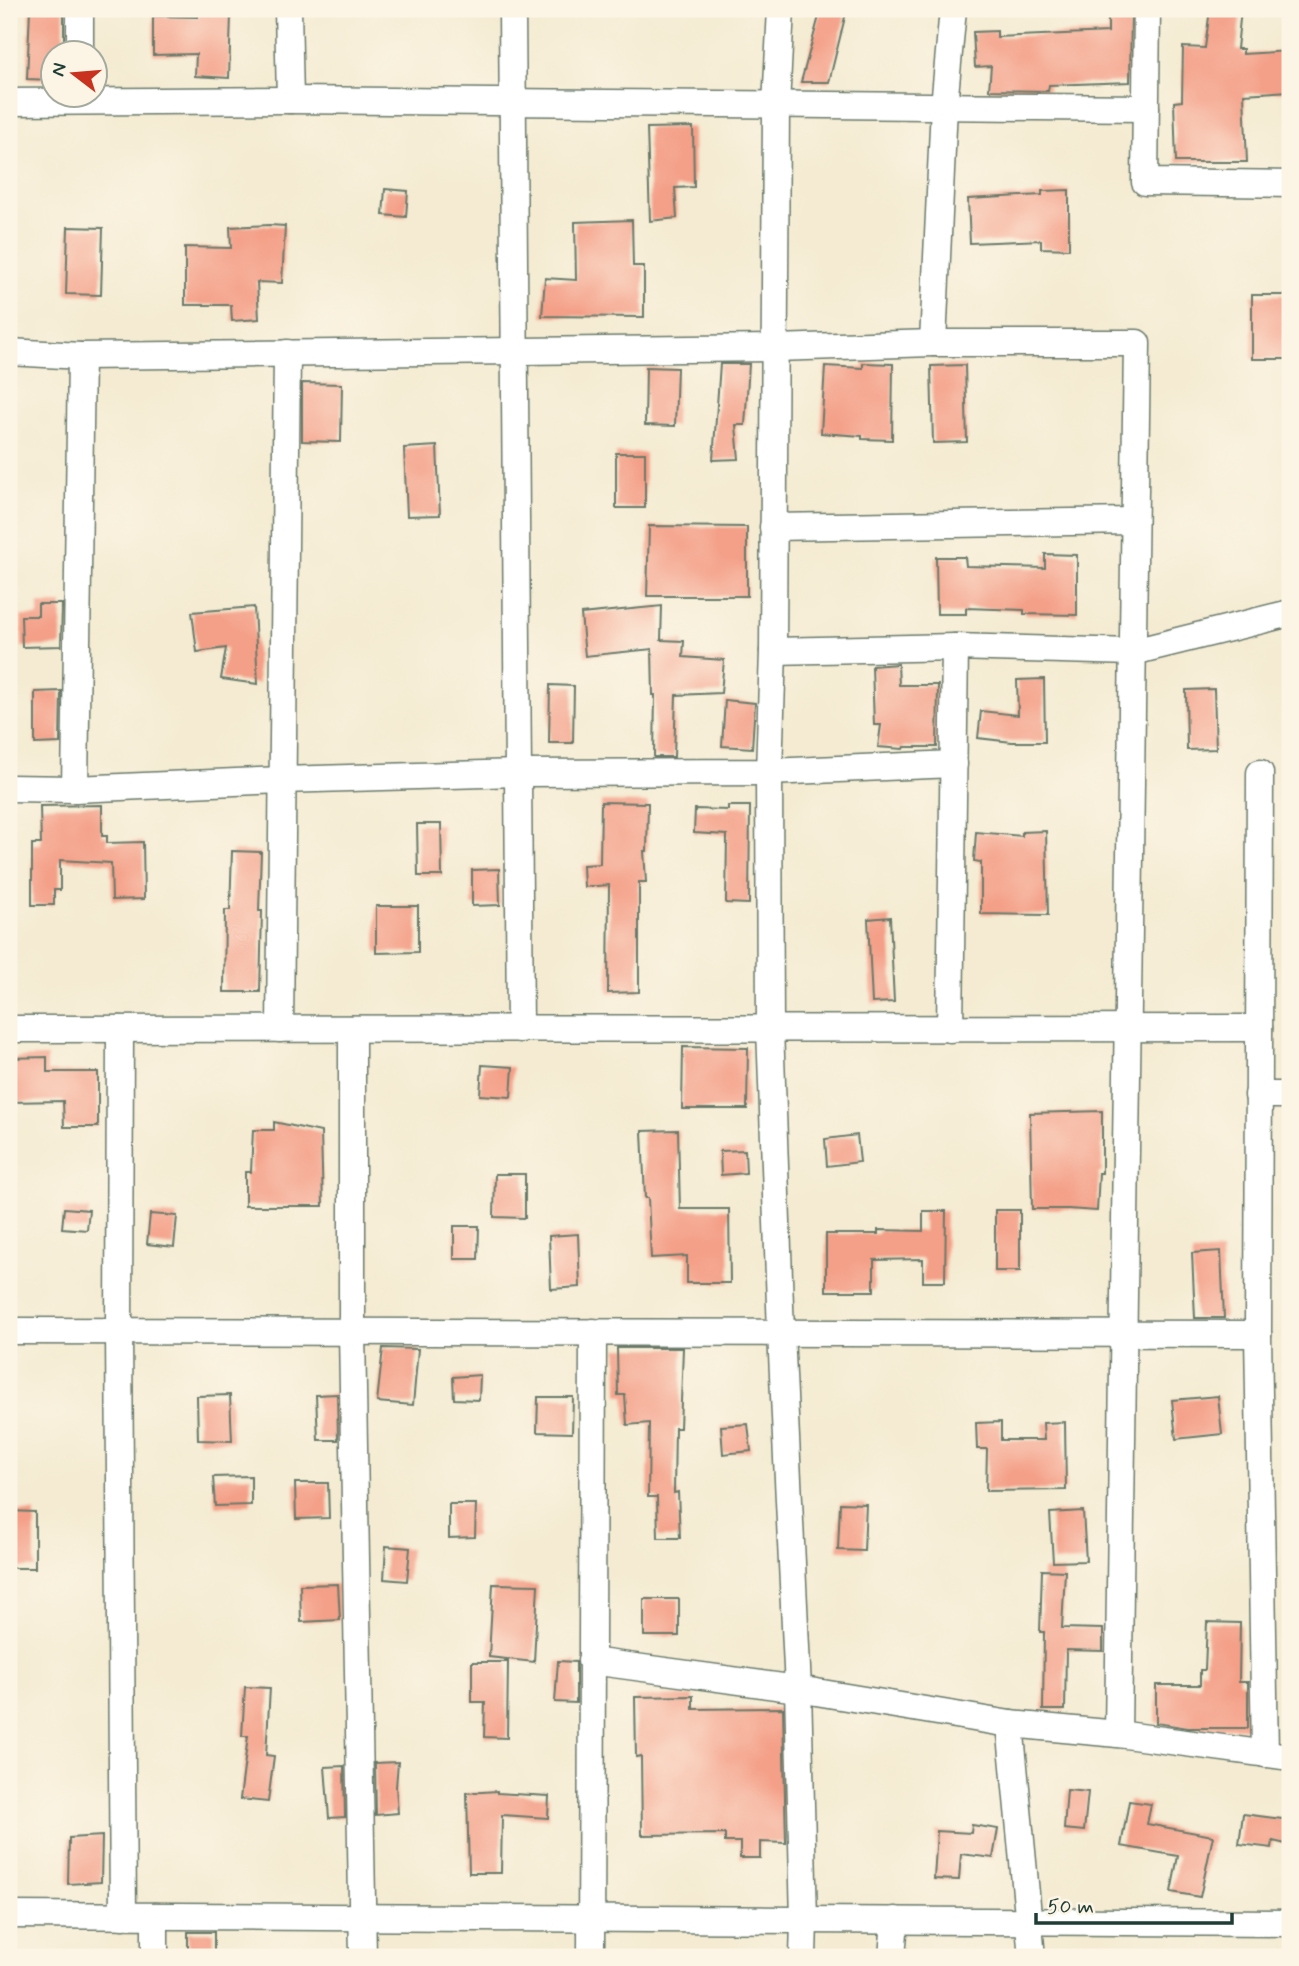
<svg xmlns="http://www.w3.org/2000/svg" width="1299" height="1966" font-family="Mynerve,sans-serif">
	<rect width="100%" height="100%" fill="#fcf5e5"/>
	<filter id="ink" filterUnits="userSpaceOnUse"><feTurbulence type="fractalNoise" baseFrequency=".0143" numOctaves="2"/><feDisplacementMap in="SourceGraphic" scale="14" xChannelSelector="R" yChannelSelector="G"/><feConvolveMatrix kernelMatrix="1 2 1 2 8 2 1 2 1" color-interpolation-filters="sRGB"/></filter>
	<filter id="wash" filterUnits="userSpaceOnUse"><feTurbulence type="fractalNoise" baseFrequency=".00686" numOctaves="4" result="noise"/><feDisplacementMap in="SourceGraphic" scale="28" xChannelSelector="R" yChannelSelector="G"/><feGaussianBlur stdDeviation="1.57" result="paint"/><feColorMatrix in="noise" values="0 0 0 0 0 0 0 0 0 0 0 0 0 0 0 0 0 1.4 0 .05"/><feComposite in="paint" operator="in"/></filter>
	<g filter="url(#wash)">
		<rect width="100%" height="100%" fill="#f4ebd2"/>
		<g id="blocks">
			<g fill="#f49f87">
				<path d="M30,9H64V52H52V80L27,79Z"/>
				<path d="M821,9H847L829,82H801Z"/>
				<path d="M1108,9H1131L1130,82L1049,85L1048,91L989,90L991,66L975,67L973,32L997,31V37L1108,32Z"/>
				<path d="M1210,9H1241L1237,49H1243V54L1290,51V91L1244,94L1247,162H1176L1174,102L1182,101L1183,47L1205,48Z"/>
				<path d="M198,13L231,14L229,78L195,76L196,54L153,55V16L198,17Z"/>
				<path d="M693,127L694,187L675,188L677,218L650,221L647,128Z"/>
				<path d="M385,189L408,191L406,217L383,215Z"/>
				<path d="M1069,190V249L1041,248V240L970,243L968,199L1042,195V191Z"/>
				<path d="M632,220L633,266H644V317L542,316L545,278L576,280L575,222Z"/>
				<path d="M269,225L285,226L282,283L257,282L259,319L232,321L231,305H185V247L231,248L230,227Z"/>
				<path d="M68,227L103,228L101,295L66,294Z"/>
				<rect x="1252" y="295" width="38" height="64"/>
				<path d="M863,363L893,364L892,440L862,439V436L821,433L825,366L863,368Z"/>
				<path d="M720,364H749L745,425H736L739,459L713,460Z"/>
				<path d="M965,365L967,442L933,443L931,366Z"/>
				<path d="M646,367L677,368L675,426L645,425Z"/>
				<path d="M302,383L342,384L341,442L302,441Z"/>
				<path d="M437,446L440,515L407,516L404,448Z"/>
				<rect x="616" y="453" width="29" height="55"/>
				<path d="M649,526L747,527V596H647Z"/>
				<path d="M1045,554L1077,555V615L1024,614V610L966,608V614H937L936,557H965L966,566L1045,568Z"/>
				<path d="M38,604H62L61,646L22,647L21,616H38Z"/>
				<path d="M662,606L661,640L684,641L683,657L724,660L721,693L676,695L674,757H654L655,695H653L652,649L585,656L581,614Z"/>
				<path d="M254,607L258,684L221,679L226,648L197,652L192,612Z"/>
				<path d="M898,664L899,685H938L937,747H904L903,749L878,747L881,725H874L872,666Z"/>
				<path d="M1044,679L1045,742H1012L978,738L981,711L1018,715L1017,680Z"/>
				<path d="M550,685L574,686L573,743H549Z"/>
				<path d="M1214,689L1216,749L1187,750L1186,690Z"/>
				<path d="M61,691L60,743L35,744V692Z"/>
				<path d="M725,700L755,703L752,748L722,746Z"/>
				<path d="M601,802L648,803L647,851H644L646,882H639V992L608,993L609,885L584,887L583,865L600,864Z"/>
				<path d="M102,805V836H107V843L143,842L144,899L112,900L111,863L60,860V890H54V905H32V844H41L40,806Z"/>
				<path d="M728,806H750L749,904L726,903L727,835L694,833L695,809L728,810Z"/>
				<path d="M417,824H441L442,876H418Z"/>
				<path d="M1046,831L1048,915L981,914V862L974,861L976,832L1022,836V832Z"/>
				<path d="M232,851L261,852L259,911H262L260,992H224L225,910H230Z"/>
				<path d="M499,869L500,905L472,906V870Z"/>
				<path d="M376,906H418V952L376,953Z"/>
				<path d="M890,917L894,1002L872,1003L868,919Z"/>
				<path d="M683,1047L748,1048L747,1109H682Z"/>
				<path d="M47,1057V1072H98V1127H64L63,1101L9,1102V1058Z"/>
				<path d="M482,1065L513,1067L511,1097L480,1095Z"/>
				<path d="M1102,1111V1173H1099L1097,1211L1068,1209H1032L1030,1113Z"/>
				<path d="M274,1122L321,1132L323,1206H245V1172H251L253,1130H274Z"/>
				<path d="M678,1130L680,1209H729L730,1283H687V1256L651,1258L648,1198H645L642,1131Z"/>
				<path d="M857,1135L860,1162L827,1166L825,1139Z"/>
				<path d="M745,1150L746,1173L721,1175L720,1151Z"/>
				<path d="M495,1174H525V1218L494,1217Z"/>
				<path d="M64,1208L89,1210L87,1230L62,1228Z"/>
				<rect x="995" y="1210" width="25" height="61"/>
				<path d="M923,1211H946L945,1282H923V1259L874,1260V1291H826V1234H878V1230L923,1231Z"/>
				<path d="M150,1214L177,1216L174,1247L147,1244Z"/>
				<path d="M454,1226H479L478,1259H454Z"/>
				<path d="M578,1234L580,1287L551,1289L549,1236Z"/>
				<path d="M1221,1251L1224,1318H1195L1192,1253Z"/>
				<path d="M383,1348L418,1349L413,1405L377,1402Z"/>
				<path d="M617,1348H683L680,1428H675L674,1493L678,1492L680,1538H658L657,1497H648L649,1423L627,1425L625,1395H618Z"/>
				<path d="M480,1375L479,1400L454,1399L453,1377Z"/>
				<path d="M337,1394L338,1440H318L316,1395Z"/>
				<path d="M230,1395L232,1441L198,1440L197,1396Z"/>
				<path d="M1218,1396L1222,1434L1176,1439L1172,1400Z"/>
				<path d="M538,1397H573L572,1433L537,1432Z"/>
				<path d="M1001,1422V1440H1044L1043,1423L1065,1422L1066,1490L986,1491L987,1449H977L976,1423Z"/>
				<path d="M748,1424L751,1451L723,1454L721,1426Z"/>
				<path d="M251,1476V1505L215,1506L213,1477Z"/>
				<path d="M295,1483H328L329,1518L296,1519Z"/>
				<path d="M840,1503L866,1504L864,1551L838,1550Z"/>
				<path d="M449,1504H476L475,1537L449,1538Z"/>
				<path d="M9,1511L35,1512V1568H9Z"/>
				<path d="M1083,1511L1086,1561L1053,1562L1050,1513Z"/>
				<path d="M386,1546L410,1548L407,1581L384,1579Z"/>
				<path d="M1042,1570L1065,1571L1062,1628L1103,1629V1651L1066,1650L1065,1710H1043L1044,1632H1040Z"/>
				<path d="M338,1584L340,1620L301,1622L300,1585Z"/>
				<path d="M493,1584L538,1585L534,1662L489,1657Z"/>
				<rect x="644" y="1599" width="35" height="37"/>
				<path d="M1207,1622L1240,1623L1239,1682H1248V1728H1188L1156,1723V1685H1200V1670H1205Z"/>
				<path d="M558,1661L576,1662V1703L555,1702Z"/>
				<path d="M472,1662H508L507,1738L484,1737L485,1702H472Z"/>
				<path d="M245,1687L270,1688L266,1755L274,1756L268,1802L240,1799L248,1736H242Z"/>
				<path d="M693,1696V1709L783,1708L786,1843L760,1842V1858H740V1842H725V1834L642,1835L641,1756L636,1757L635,1697Z"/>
				<path d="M398,1762L396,1787L398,1813L376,1815L375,1763Z"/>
				<path d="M344,1766L345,1817L329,1818L325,1767Z"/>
				<path d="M1067,1790L1088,1792L1084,1831L1064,1829Z"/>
				<path d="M497,1791V1793L549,1796L548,1818L502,1815L501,1873H469L467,1793Z"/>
				<path d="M1129,1801L1151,1804L1147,1824L1213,1836L1200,1897L1171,1892L1178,1856L1121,1846Z"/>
				<path d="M1243,1814L1290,1820V1845L1273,1841L1272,1848L1239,1844Z"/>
				<path d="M972,1825L998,1829L993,1858L961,1854L959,1880L934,1879L937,1831L971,1833Z"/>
				<path d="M102,1836L101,1882L68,1884L69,1838Z"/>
				<rect x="188" y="1932" width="26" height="25"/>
			</g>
		</g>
	</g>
	<g filter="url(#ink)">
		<use href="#blocks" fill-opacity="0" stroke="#6a7a6b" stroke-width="2"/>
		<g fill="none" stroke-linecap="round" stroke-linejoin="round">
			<g stroke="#6a7a6b" stroke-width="29">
				<g id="street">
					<path d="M80,9V52"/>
					<path d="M288,9L290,100"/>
					<path d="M512,9L520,1029"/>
					<path d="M781,9L776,105L773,651L769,772L770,1028L781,1333L798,1689L804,1920L803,1957"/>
					<path d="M1147,9L1145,182L1290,184"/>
					<path d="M9,102L290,100L1146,108"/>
					<path d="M933,343L944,106L953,9"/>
					<path d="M9,352L81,356L775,348L933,343H1137L1118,1734"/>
					<path d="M773,527L1134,521"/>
					<path d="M773,651L955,647L1133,652L1290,613"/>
					<path d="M1260,773L1258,1334L1265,1754"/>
					<path d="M9,788L75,789L282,780L518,773L769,772L954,764"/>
					<path d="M75,789L81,356"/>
					<path d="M9,1029L1259,1028"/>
					<path d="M120,1029L119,1331L123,1916"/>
					<path d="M280,1029L287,353"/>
					<path d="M352,1029V1332L363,1957"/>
					<path d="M950,1029L955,647"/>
					<path d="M1258,1095H1290"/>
					<path d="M9,1331L1258,1334"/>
					<path d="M591,1661L798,1689L1010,1724L1118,1734L1290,1757"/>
					<path d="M1010,1724L1032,1957"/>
					<path d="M9,1915L1290,1923"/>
					<path d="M155,1916V1957"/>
					<path d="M591,1957L593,1332"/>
					<path d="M892,1957L895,1920"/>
				</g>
			</g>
			<use href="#street" stroke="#fff" stroke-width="26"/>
		</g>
	</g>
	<rect width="1299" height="1966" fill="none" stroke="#fcf5e5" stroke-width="35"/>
	<g transform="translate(74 74) rotate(286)"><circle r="33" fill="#fcf5e5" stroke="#a4ab9e" stroke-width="2"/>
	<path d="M0-5L12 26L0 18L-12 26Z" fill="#c8321e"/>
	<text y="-10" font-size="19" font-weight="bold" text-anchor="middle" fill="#1f3d34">N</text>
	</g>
	<path d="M1036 1913v10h196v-10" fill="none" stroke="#1f3d34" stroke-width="3.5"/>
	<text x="1047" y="1913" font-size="21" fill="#1f3d34" stroke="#fcf5e5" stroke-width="5" paint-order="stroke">50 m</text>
</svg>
